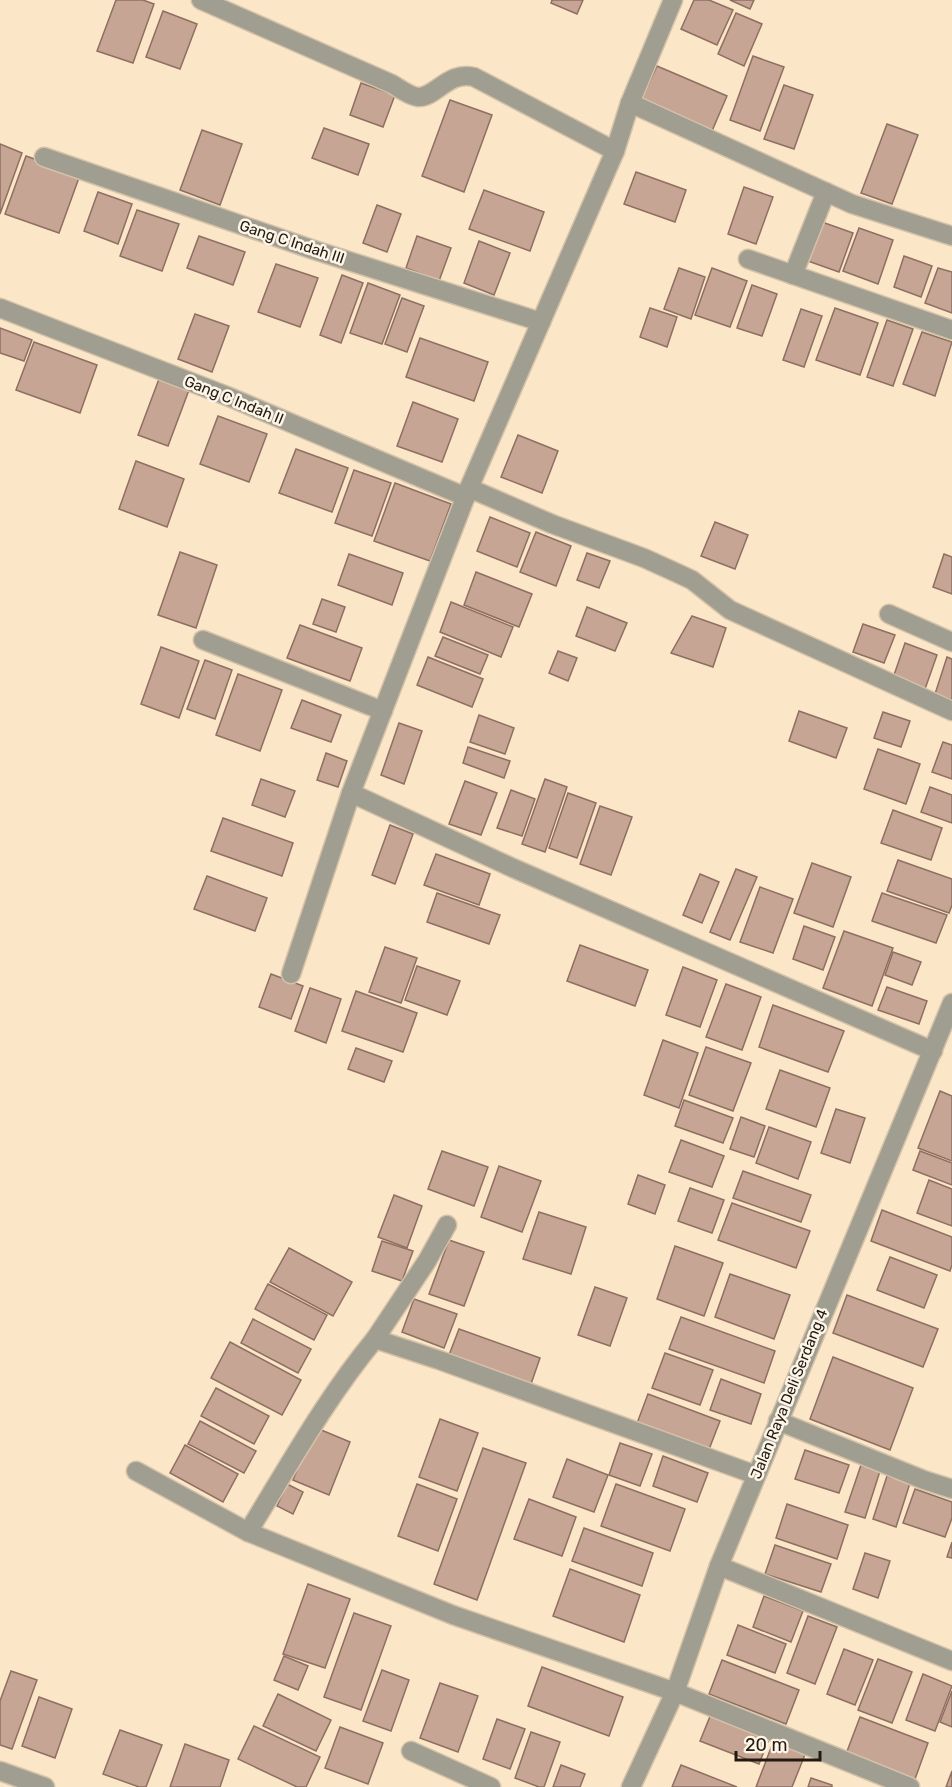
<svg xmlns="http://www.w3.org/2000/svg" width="952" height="1787" font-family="Rubik,sans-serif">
	<rect width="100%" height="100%" fill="#fbe6c8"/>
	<g fill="#c6a595" stroke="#8e6f61" stroke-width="1.5">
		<path d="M116,0H143L154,4L133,63L97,51Z"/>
		<path d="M552,0H583L577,14L551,3Z"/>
		<path d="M694,0H709L733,10L717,45L681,29Z"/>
		<path d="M730,0H754L750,9Z"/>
		<path d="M163,11L197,24L180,69L146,57Z"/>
		<path d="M736,13L762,24L744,66L718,54Z"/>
		<path d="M753,56L784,67L760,131L730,120Z"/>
		<path d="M657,66L727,96L712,131L641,100Z"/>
		<path d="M361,83L395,95L383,127L350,115Z"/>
		<path d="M784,85L813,95L794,149L764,139Z"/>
		<path d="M450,100L492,115L464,192L422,176Z"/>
		<path d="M887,124L918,135L892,204L861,193Z"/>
		<path d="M324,128L369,144L358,175L312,158Z"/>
		<path d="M202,130L242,144L220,205L180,190Z"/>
		<path d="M0,144L22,153L0,214Z"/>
		<path d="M26,156L80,175L59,233L5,214Z"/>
		<path d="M636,172L686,190L675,222L624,204Z"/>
		<path d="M744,187L773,197L756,244L728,234Z"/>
		<path d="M484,190L544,212L530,251L469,229Z"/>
		<path d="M98,192L132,204L118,244L84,231Z"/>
		<path d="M377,205L401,214L387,252L363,243Z"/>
		<path d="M137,210L179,224L162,271L120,256Z"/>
		<path d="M822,222L853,233L839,272L808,261Z"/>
		<path d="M859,228L893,240L878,284L843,271Z"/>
		<path d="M199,236L245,252L233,285L187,268Z"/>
		<path d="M417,236L451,248L439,281L406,268Z"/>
		<path d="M479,241L510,253L494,295L464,283Z"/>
		<path d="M904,256L932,266L921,297L894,287Z"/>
		<path d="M276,264L318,278L300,327L258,312Z"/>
		<path d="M679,268L705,277L691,319L664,309Z"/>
		<path d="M712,268L747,281L730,327L695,315Z"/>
		<path d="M938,268L952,272V313L925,303Z"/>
		<path d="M342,275L363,283L341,343L320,335Z"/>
		<path d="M368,283L400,295L382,344L350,333Z"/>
		<path d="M752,285L777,294L762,336L737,328Z"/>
		<path d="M402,298L424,306L407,352L385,344Z"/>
		<path d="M650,308L677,317L667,347L640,337Z"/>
		<path d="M835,308L878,323L860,375L816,360Z"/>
		<path d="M801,309L822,316L804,367L783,360Z"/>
		<path d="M195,314L229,326L212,372L178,359Z"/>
		<path d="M887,320L913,329L893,386L867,377Z"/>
		<path d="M0,328L32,340L24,361L0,353Z"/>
		<path d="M922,332L952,342L935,396L903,384Z"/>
		<path d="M420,338L488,362L474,401L406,377Z"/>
		<path d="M34,342L97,365L80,413L16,390Z"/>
		<path d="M159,379L189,390L168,446L138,435Z"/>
		<path d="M413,402L458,419L442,462L397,446Z"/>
		<path d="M218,416L267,434L249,482L200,464Z"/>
		<path d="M518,435L558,451L542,493L501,477Z"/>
		<path d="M296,449L348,468L332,512L279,493Z"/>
		<path d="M136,461L184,479L167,527L119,509Z"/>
		<path d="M354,470L391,483L372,536L335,523Z"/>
		<path d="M395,483L451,504L430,561L374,541Z"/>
		<path d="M490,517L530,533L517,567L477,551Z"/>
		<path d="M715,522L748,535L735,569L701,556Z"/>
		<path d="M536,532L571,546L556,586L520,572Z"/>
		<path d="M180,552L217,565L196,628L158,615Z"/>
		<path d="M587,553L610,561L599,588L577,580Z"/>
		<path d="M349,554L403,573L392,605L338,585Z"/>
		<path d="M944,554L952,557V594L933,587Z"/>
		<path d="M476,572L532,594L519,627L464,605Z"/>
		<path d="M322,599L345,607L336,632L313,624Z"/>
		<path d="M451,602L513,627L501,657L440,632Z"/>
		<path d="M587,607L627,623L615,651L576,636Z"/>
		<path d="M692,616L726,628L713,667L671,653Z"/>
		<path d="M863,624L895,635L884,663L853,652Z"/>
		<path d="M300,625L362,648L350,681L287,658Z"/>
		<path d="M443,637L488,655L480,674L435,656Z"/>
		<path d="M905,643L937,655L925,689L893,678Z"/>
		<path d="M161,647L199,661L179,718L141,704Z"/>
		<path d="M558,651L577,658L568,681L549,673Z"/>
		<path d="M428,657L483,679L472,707L417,685Z"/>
		<path d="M947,657L952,659V700L935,694Z"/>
		<path d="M205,660L232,670L215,719L187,709Z"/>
		<path d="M238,674L282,690L260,751L216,735Z"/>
		<path d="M302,700L341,715L331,742L291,728Z"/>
		<path d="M799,711L847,728L836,758L789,741Z"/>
		<path d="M883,712L910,721L901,747L874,738Z"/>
		<path d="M479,715L514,728L505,754L470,742Z"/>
		<path d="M399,723L422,731L404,784L381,775Z"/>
		<path d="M943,742L952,745V779L932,772Z"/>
		<path d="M468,747L510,761L504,778L463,763Z"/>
		<path d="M878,749L920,764L906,804L864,789Z"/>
		<path d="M326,753L347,761L338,787L317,780Z"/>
		<path d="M261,779L295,791L285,817L252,805Z"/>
		<path d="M545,779L567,787L545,852L522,844Z"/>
		<path d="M465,781L497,793L481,835L449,824Z"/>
		<path d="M930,787L952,795V823L921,812Z"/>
		<path d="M511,790L535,799L522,836L497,828Z"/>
		<path d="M568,793L596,803L577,858L549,848Z"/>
		<path d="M600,806L632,817L611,875L580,864Z"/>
		<path d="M893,810L942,828L931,860L881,843Z"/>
		<path d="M223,818L293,843L282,876L211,851Z"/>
		<path d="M390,825L413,834L395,884L372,875Z"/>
		<path d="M436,854L490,874L479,905L424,885Z"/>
		<path d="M898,860L952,879V905L949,913L887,891Z"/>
		<path d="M812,863L851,877L833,927L794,913Z"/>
		<path d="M736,869L757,877L730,940L710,932Z"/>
		<path d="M700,874L719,882L702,923L683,915Z"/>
		<path d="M207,876L267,898L255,931L194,909Z"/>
		<path d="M760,887L793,899L773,953L740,942Z"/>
		<path d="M437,893L500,915L489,944L427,922Z"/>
		<path d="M882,893L947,915L936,943L872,921Z"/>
		<path d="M804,926L835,937L823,970L793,959Z"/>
		<path d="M844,931L893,948L872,1006L823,988Z"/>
		<path d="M580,945L648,970L635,1006L567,981Z"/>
		<path d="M385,947L417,958L401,1003L369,992Z"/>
		<path d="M893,952L921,962L912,985L885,975Z"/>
		<path d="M417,966L460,981L447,1015L405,1000Z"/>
		<path d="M683,967L717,980L700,1027L666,1015Z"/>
		<path d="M271,974L303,986L291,1019L259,1007Z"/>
		<path d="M726,984L761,997L742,1050L706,1037Z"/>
		<path d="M887,987L927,1001L919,1024L878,1010Z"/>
		<path d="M310,988L341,999L326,1043L295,1031Z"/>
		<path d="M356,991L417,1013L403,1052L342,1031Z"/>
		<path d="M773,1005L844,1031L828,1072L759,1047Z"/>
		<path d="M663,1040L698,1053L679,1108L644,1095Z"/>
		<path d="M706,1047L751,1063L733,1111L689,1095Z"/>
		<path d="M356,1048L392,1061L384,1082L348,1069Z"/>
		<path d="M780,1070L830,1088L816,1127L766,1109Z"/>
		<path d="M940,1091L952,1096V1161L918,1148Z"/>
		<path d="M684,1100L733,1118L723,1143L675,1126Z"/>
		<path d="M836,1109L865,1118L850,1163L821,1153Z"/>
		<path d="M741,1117L765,1126L754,1157L730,1149Z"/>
		<path d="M769,1127L811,1142L798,1179L756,1163Z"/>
		<path d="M681,1140L724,1156L712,1187L669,1172Z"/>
		<path d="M442,1151L488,1167L474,1206L428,1189Z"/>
		<path d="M920,1151L952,1163V1185L913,1170Z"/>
		<path d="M499,1166L541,1181L522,1232L481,1217Z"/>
		<path d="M743,1171L811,1195L801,1222L733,1198Z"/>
		<path d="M638,1175L665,1185L655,1214L628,1204Z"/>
		<path d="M929,1180L952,1189V1226L917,1213Z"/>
		<path d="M690,1188L724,1200L712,1233L678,1221Z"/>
		<path d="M394,1195L422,1206L407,1248L378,1237Z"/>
		<path d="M732,1203L810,1231L796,1268L718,1240Z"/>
		<path d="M882,1210L952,1237V1265L950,1271L871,1241Z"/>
		<path d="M539,1212L586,1227L571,1274L523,1259Z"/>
		<path d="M449,1240L484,1252L464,1306L429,1294Z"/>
		<path d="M382,1241L413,1251L402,1281L372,1271Z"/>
		<path d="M675,1246L723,1263L704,1316L657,1299Z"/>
		<path d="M289,1248L352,1282L333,1316L270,1282Z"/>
		<path d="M890,1257L937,1275L924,1308L877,1290Z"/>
		<path d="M730,1274L790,1295L774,1339L715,1317Z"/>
		<path d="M268,1284L327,1315L314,1340L255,1309Z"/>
		<path d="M595,1287L627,1298L610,1346L578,1335Z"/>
		<path d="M847,1295L938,1329L923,1367L833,1333Z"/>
		<path d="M414,1299L457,1314L444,1348L402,1332Z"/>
		<path d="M681,1317L775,1351L764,1383L669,1349Z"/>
		<path d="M253,1319L311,1349L298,1373L241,1343Z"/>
		<path d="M459,1329L540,1358L531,1384L449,1355Z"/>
		<path d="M230,1342L301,1380L282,1415L211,1378Z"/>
		<path d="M665,1353L713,1370L700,1405L652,1388Z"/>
		<path d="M833,1357L913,1388L890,1450L810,1419Z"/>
		<path d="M721,1379L761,1394L751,1424L710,1410Z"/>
		<path d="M216,1388L269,1416L254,1444L201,1416Z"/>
		<path d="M648,1394L720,1421L708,1452L636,1426Z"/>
		<path d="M440,1419L478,1433L457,1491L419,1477Z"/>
		<path d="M200,1421L256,1451L244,1473L188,1444Z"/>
		<path d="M314,1427L350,1442L329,1495L293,1480Z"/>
		<path d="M620,1443L652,1454L640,1486L609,1475Z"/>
		<path d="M185,1445L238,1474L223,1502L170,1473Z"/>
		<path d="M483,1448L526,1463L477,1600L434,1584Z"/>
		<path d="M805,1450L849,1465L839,1493L795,1479Z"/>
		<path d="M663,1456L708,1473L697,1502L653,1486Z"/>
		<path d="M567,1459L608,1475L594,1512L553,1497Z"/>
		<path d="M861,1465L880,1471L865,1518L845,1512Z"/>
		<path d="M887,1476L910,1483L896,1527L873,1519Z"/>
		<path d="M287,1484L303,1492L293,1514L277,1506Z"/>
		<path d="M417,1484L457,1499L438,1551L398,1536Z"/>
		<path d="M616,1484L685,1509L670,1551L601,1526Z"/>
		<path d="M915,1489L952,1502V1518L945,1537L903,1523Z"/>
		<path d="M529,1499L576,1517L562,1556L514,1539Z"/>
		<path d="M787,1504L848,1525L837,1559L776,1538Z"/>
		<path d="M584,1528L653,1553L642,1586L572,1561Z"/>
		<path d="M952,1542V1558L947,1557Z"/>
		<path d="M775,1545L831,1564L821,1592L765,1574Z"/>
		<path d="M865,1553L890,1561L878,1598L853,1589Z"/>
		<path d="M570,1569L640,1595L624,1642L553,1616Z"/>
		<path d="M308,1584L350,1599L325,1668L283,1654Z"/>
		<path d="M764,1596L803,1611L791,1642L753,1627Z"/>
		<path d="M354,1613L391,1626L361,1710L324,1697Z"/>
		<path d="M808,1616L837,1627L815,1684L787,1673Z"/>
		<path d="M738,1625L786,1644L775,1673L727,1655Z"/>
		<path d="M844,1649L873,1660L855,1705L827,1694Z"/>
		<path d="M284,1656L308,1666L298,1690L274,1680Z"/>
		<path d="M878,1659L912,1672L892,1723L858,1710Z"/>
		<path d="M722,1660L799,1690L786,1724L709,1694Z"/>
		<path d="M542,1667L623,1697L609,1736L528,1706Z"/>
		<path d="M382,1670L409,1680L391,1731L363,1721Z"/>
		<path d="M11,1671L37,1680L12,1749L0,1745V1701Z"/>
		<path d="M923,1674L952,1686L935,1731L906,1720Z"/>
		<path d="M440,1683L478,1696L458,1752L420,1738Z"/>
		<path d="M952,1691V1727L940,1722Z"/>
		<path d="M278,1694L331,1720L316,1751L263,1726Z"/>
		<path d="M39,1697L72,1709L55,1758L22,1746Z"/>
		<path d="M711,1714L770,1736L759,1764L700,1741Z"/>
		<path d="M860,1717L928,1743L915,1779L846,1754Z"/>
		<path d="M497,1719L525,1729L510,1769L483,1759Z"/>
		<path d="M254,1726L320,1757L306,1787H297L238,1759Z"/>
		<path d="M340,1727L383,1743L368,1784L325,1768Z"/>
		<path d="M120,1730L162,1745L146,1787H139L103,1774Z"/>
		<path d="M531,1732L560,1742L544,1787H539L515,1778Z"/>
		<path d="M774,1740L806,1752L792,1787H756Z"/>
		<path d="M185,1744L229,1760L220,1787H170Z"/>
		<path d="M561,1765L585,1774L580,1787H553Z"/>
		<path d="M681,1765L737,1787H672Z"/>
		<path d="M952,1771V1787H946Z"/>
		<path d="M811,1778L832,1785V1787H808Z"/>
	</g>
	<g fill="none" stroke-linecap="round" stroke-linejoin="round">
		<g stroke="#d4c1a7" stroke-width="21">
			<g id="minor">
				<path d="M201,0L392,84C399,88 409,96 418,97C435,98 449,70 474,77L615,151"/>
				<path d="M673,0L630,103L615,151L469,488L351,793L513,868L933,1051"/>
				<path d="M630,103L852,204L952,236"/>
				<path d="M44,157L314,250L541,322"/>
				<path d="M748,259L952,330"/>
				<path d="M793,275L826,192"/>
				<path d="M0,308L227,396L466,497"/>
				<path d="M469,488L552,524L644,558L677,573L692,580L730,610L952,711"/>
				<path d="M889,614L952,642"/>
				<path d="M203,640L383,711"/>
				<path d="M291,974L351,793"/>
				<path d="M375,1339L427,1261L447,1225"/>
				<path d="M778,1421L924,1480L952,1489"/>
				<path d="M136,1471L248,1532L453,1615L675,1692L910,1787"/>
				<path d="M248,1532C288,1467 326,1398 375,1339L439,1360L756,1475"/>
				<path d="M719,1566L952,1661"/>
				<path d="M411,1751L491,1787"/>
				<path d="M0,1771L45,1787"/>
				<path d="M631,1787L675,1692L719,1566L952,1003"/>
			</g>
		</g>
		<use href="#minor" stroke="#9f9e91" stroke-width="18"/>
	</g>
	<g text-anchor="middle" stroke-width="5" stroke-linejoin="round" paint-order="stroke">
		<g font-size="15" fill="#221a10" stroke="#fef5e9">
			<text transform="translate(292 242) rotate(18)" y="5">Gang C Indah III</text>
			<text transform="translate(234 400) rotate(22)" y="5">Gang C Indah II</text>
			<text transform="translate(789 1394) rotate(-68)" y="5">Jalan Raya Deli Serdang 4</text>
		</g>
	</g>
	<path d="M736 1751v9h84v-9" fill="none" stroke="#221a10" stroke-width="3"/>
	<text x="745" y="1751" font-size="18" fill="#221a10" stroke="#fef5e9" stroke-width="4.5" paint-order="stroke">20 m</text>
</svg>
